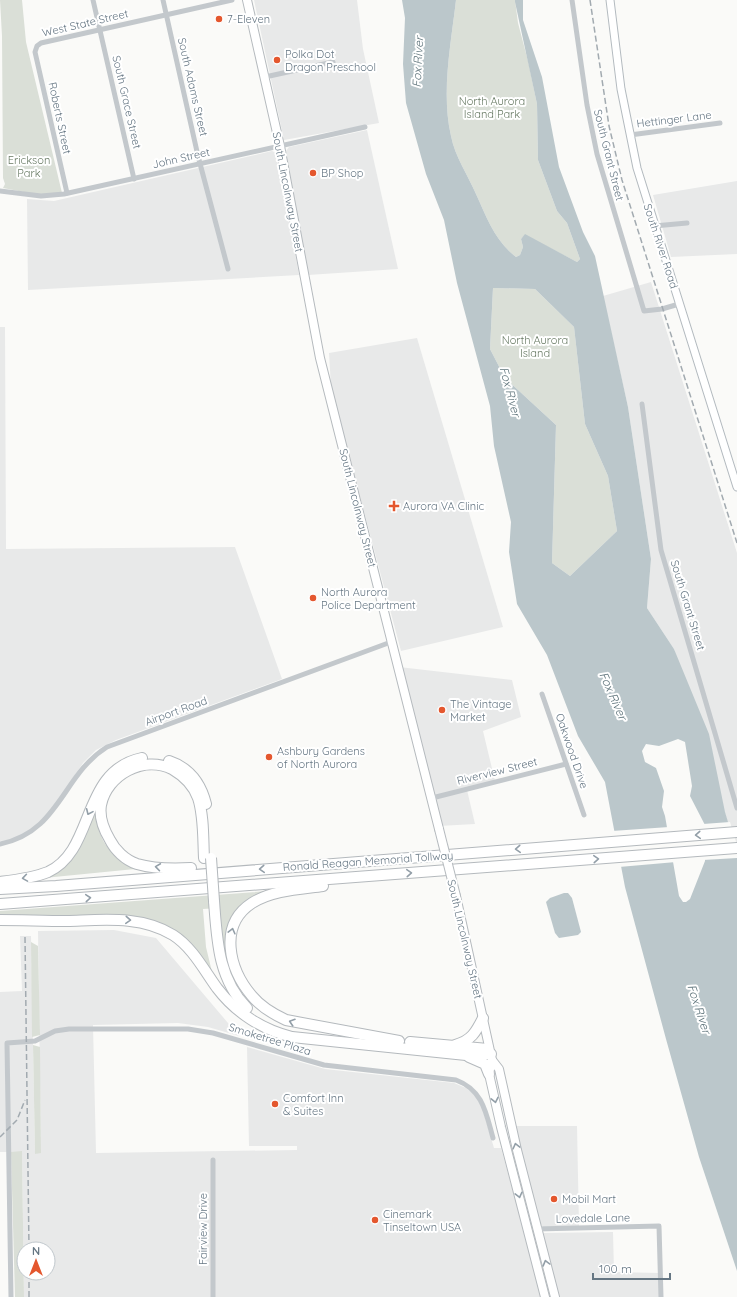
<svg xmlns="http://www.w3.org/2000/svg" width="737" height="1297" font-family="Quicksand,sans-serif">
	<rect width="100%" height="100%" fill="#fafaf8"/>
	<g fill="#e8e9e9" fill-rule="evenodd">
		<path d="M254,0H357L363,49L379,123L284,140Z"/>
		<path d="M367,130L398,269L308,275L286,151L289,147Z"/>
		<path d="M272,151L276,153L278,160L299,275L28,290L27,199L54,201Z"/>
		<path d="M737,181V254L671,257L653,195Z"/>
		<path d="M651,282L737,553V852L674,649L647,608L651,559L628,407L603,296Z"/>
		<path d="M0,327H5L6,549L235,547L282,679L116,740L96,750L83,763L49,814L32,830L12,840L0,841Z"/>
		<path d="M417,338L503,627L401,651L331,387L329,353Z"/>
		<path d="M399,667L512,680L521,717L483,731L495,781L433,797Z"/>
		<path d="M467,790L475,824L439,826L433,799Z"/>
		<path d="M114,930L156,938L239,1036L208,1027L178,1023L93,1025L96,1153L297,1150V1146H249L247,1047L325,1069L454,1083L466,1088L476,1096L482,1107L494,1148H501L542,1297H24L22,1152H0V992L22,991L20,936H31L35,1153H41L38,931ZM24,1249H48V1273H24Z"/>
		<path d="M514,1126H577L579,1226L543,1227L538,1220Z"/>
		<path d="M613,1232L614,1272L660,1273V1297H558L543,1238L544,1233Z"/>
	</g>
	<g fill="#dadfd7">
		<path d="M0,0H22L26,42L62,193L40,195L3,188L5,184L3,178L2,36Z"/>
		<path d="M456,0H515L518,23L528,61L537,104L538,160L557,211L567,223L580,259L577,262L525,235L521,239L523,247L520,255L516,257C495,241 487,218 476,194C468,175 455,157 451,136C441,92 451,44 456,0Z"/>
		<path d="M493,288L535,289L574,327L585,424L608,476L617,531L570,576L552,563L556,425L505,378L490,349Z"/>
		<path d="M96,803C96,826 100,845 120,859C125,863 132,865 135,869L44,878L53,873Z"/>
		<path d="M268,891L238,911L232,972L228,973L224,955L219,908L203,909L206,947L212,972L155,922L122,916H0V911Z"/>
		<path d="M31,942L38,946L40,1035L32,1037Z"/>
		<path d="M33,1045L40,1047L41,1153L35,1154Z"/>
		<path d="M22,1151L24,1297H15L11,1152Z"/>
	</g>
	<g fill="#bbc7cb" fill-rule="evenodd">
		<path d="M402,0H456C451,44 441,92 451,136C455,157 468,175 476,194C487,218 495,241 516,257L520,255L523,247L521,239L525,234L577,262L580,259L567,223L557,211L538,160L537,104L515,2V0H523V20L542,77L559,167L583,232L595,256L628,407L651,559L647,608L674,649L709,734L725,812L737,852V1271L699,1157L666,1039L625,887L605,782L578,736L547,655L517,604L509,552L511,522L494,446L490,406L457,283L444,220L426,174L406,103L403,64L405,18ZM493,288L535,289L574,327L585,424L608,476L617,531L570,576L552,563L556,425L505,378L490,349ZM678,739L685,742L692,786L690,796L706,827L705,861L690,899L686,902H683L679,896L665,816L662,807L664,791L656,768L645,762L642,751L646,744L659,746Z"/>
		<path d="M564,893H568L572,898L581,932L578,935L559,938L555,933L546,902L550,898Z"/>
	</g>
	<g fill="#fafaf8">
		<path d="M730,822L737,845V858L703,860L705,845L703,824Z"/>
		<path d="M669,827L676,862L619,867L612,831Z"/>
	</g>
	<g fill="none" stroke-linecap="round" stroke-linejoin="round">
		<g stroke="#b3babf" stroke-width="9">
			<path id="secondary" d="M610,0L621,89L637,168L737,487"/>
		</g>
		<g stroke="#b5babe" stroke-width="10">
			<g id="primary">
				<path d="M247,0L280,146L320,358L439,829"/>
				<path d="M456,896L492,1060L489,1074L501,1127L545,1297"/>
				<path d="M492,1060L499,1069L517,1150L555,1297"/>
			</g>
		</g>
		<g stroke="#b4b9bd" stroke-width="12">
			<g id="motorway">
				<path d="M169,761C190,768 201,784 206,804"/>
				<path d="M191,868C173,869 154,869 137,864C125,860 115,850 110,840C104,830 99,817 101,805C107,775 143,755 172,769C184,776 193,784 198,798C204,816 203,839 204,858"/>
				<path d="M0,882C16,880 33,878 48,872C96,850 80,771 142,758"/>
				<path d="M323,886C301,889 272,890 252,903C218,925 229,969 252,996C261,1007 273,1014 286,1020L399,1041"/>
				<path d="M0,889L56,886L737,832"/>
				<path d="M214,901C217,940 218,979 247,1008"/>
				<path d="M0,904L737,848"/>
				<path d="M0,920C22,920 44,921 67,921C102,920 141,915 173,935C192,947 204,970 217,988C236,1013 263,1030 292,1037L466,1055L491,1054"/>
				<path d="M410,1042L488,1049"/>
				<path d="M455,1045C471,1041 476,1032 483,1018"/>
				<path d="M469,1057L485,1064L489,1074"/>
			</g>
		</g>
		<g stroke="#c3c8cc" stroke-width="5">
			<path d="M93,0L134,179"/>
			<path d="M163,0L198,156L228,269"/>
			<path d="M572,0L587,105L597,154L644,311L662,309L679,304"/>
			<path d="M265,77L333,62"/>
			<path d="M630,135L720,123"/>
			<path d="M0,191L41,196L64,194L365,127"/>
			<path d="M67,193L35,52L37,46L41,43L232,0"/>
			<path d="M654,226L687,223"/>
			<path d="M642,404L661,550L737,808"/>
			<path d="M542,694L584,815"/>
			<path d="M432,798L566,764"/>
			<path d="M0,844C60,832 62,775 107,747L391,642"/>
			<path d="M536,1229L659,1226L661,1297"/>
			<path d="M11,1297L7,1043L35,1041L55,1031L69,1029H188L213,1033L324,1065L456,1080C483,1090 486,1113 493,1138"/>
			<path d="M213,1297V1160"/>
		</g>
		<use href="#secondary" stroke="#fff" stroke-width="7"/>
		<use href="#primary" stroke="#fff" stroke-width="8"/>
		<use href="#motorway" stroke="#fff" stroke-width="10"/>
		<g stroke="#a2aab0" stroke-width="1.5" stroke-dasharray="6 3" stroke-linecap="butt">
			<path d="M590,0L609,126L622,180L737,543"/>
			<path d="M25,937L29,1249"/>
			<path d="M0,1137L17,1120L25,1100"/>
			<path d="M29,1273V1297"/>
		</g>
		<g stroke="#b5babe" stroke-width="10" stroke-linecap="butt">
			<path id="primary-bridge" d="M439,829L456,896"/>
		</g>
		<g stroke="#b4b9bd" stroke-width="12" stroke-linecap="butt">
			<path id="motorway-bridge" d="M211,858L214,901"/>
		</g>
		<use href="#primary-bridge" stroke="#fff" stroke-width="8"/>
		<use href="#motorway-bridge" stroke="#fff" stroke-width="10"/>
	</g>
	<defs><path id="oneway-chevron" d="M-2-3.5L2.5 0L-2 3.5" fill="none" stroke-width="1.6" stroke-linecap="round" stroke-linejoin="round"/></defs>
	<g stroke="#939fa8">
		<use href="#oneway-chevron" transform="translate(89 812) rotate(114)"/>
		<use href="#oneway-chevron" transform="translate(698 835) rotate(176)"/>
		<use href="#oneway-chevron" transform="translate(518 849) rotate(176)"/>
		<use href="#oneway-chevron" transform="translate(596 859) rotate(-4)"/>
		<use href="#oneway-chevron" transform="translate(158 867) rotate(-172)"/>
		<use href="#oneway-chevron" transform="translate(262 869) rotate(176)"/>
		<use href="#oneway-chevron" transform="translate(409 873) rotate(-4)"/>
		<use href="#oneway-chevron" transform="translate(25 878) rotate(171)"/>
		<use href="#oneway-chevron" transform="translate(88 898) rotate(-5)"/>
		<use href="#oneway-chevron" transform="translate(128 920) rotate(4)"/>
		<use href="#oneway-chevron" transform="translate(232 931) rotate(-76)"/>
		<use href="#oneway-chevron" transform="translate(292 1022) rotate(-162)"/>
		<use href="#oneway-chevron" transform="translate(495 1100) rotate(78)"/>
		<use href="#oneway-chevron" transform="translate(516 1146) rotate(-104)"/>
		<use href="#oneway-chevron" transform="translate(519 1195) rotate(76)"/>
		<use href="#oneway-chevron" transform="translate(546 1263) rotate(-105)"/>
	</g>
	<g fill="#e4572e" stroke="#fff" stroke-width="1.5">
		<circle cx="219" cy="19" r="4"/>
		<circle cx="277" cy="60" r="4"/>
		<circle cx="313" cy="173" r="4"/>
		<path d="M392 500h4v4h4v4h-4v4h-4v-4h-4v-4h4z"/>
		<circle cx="313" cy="598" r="4"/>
		<circle cx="442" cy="710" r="4"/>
		<circle cx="269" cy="757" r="4"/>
		<circle cx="275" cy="1104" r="4"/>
		<circle cx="554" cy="1199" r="4"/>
		<circle cx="375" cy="1220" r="4"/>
	</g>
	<g text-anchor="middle" stroke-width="4" stroke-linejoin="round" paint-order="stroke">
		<g font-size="11" fill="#657683" stroke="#fff" text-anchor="start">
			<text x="227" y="23">7-Eleven</text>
			<text x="285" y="58">Polka Dot<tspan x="285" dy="13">Dragon Preschool</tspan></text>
			<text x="321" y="177">BP Shop</text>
			<text x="403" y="510">Aurora VA Clinic</text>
			<text x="321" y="596">North Aurora<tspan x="321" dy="13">Police Department</tspan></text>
			<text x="450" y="708">The Vintage<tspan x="450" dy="13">Market</tspan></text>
			<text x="277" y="755">Ashbury Gardens<tspan x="277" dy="13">of North Aurora</tspan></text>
			<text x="283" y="1102">Comfort Inn<tspan x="283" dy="13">&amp; Suites</tspan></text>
			<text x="562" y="1203">Mobil Mart</text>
			<text x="383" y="1218">Cinemark<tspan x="383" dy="13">Tinseltown USA</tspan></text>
		</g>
		<g font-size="11" fill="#657683" stroke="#fff">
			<text transform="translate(85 23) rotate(-13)" y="4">West State Street</text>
			<text transform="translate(193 87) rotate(77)" y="4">South Adams Street</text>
			<text transform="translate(127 102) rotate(77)" y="4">South Grace Street</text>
			<text transform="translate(60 118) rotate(78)" y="4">Roberts Street</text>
			<text transform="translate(674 119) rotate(-7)" y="4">Hettinger Lane</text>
			<text transform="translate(609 155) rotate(76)" y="4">South Grant Street</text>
			<text transform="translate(181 158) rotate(-13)" y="4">John Street</text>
			<text transform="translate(288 192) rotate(79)" y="4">South Lincolnway Street</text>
			<text transform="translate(661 246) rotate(72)" y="4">South River Road</text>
			<text transform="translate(358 508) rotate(76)" y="4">South Lincolnway Street</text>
			<text transform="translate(688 605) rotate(73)" y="4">South Grant Street</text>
			<text transform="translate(176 711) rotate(-20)" y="4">Airport Road</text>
			<text transform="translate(572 751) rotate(71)" y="4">Oakwood Drive</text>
			<text transform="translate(497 771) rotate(-14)" y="4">Riverview Street</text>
			<text transform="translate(368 861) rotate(-4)" y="4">Ronald Reagan Memorial Tollway</text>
			<text transform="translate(465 939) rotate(77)" y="4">South Lincolnway Street</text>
			<text transform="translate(270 1039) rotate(17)" y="4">Smoketree Plaza</text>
			<text transform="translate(593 1218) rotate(-1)" y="4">Lovedale Lane</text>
			<text transform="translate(203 1229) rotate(-90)" y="4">Fairview Drive</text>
		</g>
		<g font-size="11" fill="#687a64" stroke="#fff">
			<text x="492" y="105">North Aurora<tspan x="492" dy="13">Island Park</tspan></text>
			<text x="29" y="164">Erickson<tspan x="29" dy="13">Park</tspan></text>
			<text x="535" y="344">North Aurora<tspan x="535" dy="13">Island</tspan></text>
		</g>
		<g font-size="12" font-style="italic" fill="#60757c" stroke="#fff">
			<text transform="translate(418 62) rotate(-87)" y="4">Fox River</text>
			<text transform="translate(510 392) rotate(75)" y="4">Fox River</text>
			<text transform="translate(613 696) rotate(66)" y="4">Fox River</text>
			<text transform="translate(699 1009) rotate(72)" y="4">Fox River</text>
		</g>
	</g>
	<g transform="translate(36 1261)"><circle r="19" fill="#ffffff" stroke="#c1c8cd"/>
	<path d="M0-3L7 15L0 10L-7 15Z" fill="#e4572e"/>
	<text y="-6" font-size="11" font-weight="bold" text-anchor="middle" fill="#657683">N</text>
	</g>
	<path d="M593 1273v6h77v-6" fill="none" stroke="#657683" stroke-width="2"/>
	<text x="599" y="1273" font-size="12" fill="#657683" stroke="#ffffff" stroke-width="3" paint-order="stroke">100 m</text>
</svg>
